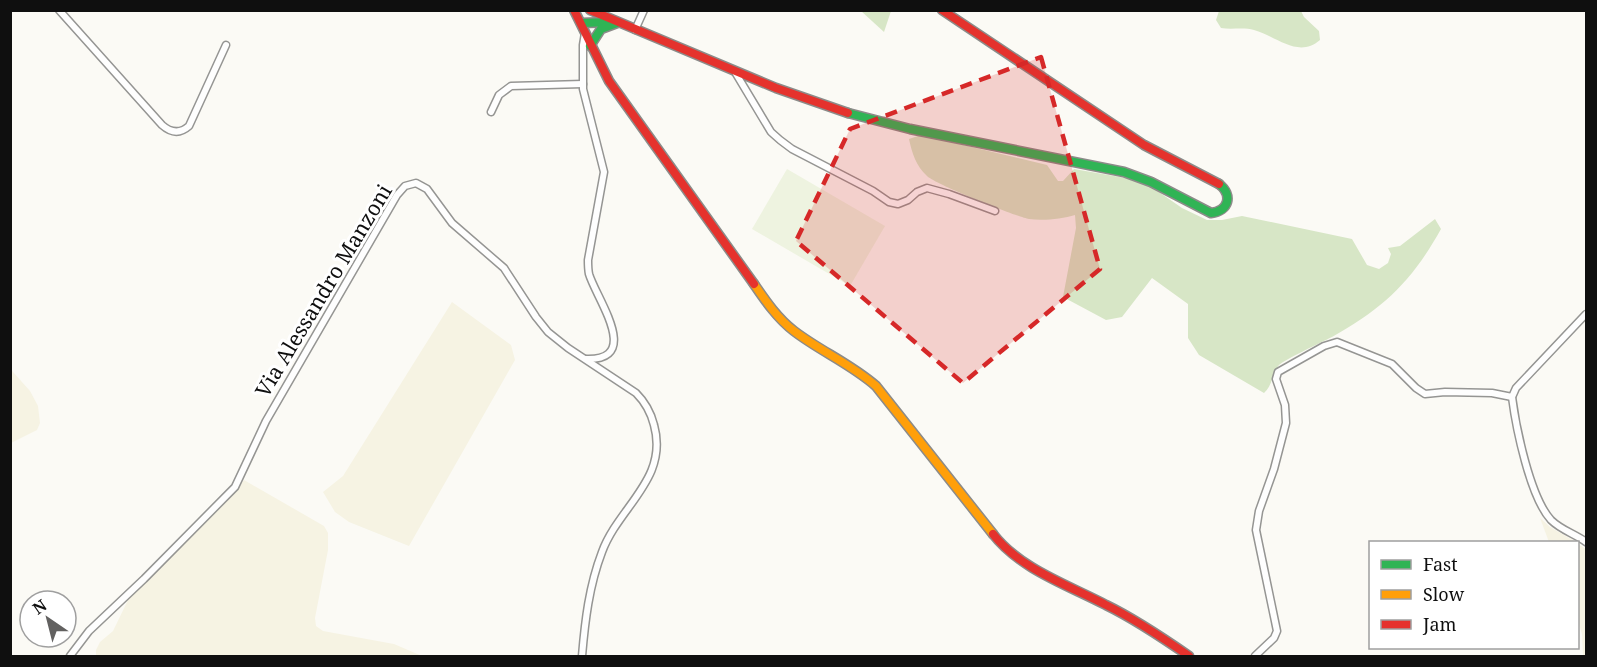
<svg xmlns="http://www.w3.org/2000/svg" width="1597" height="667" font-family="'Noto Serif',serif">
	<rect width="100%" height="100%" fill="#fbfaf5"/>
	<g fill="#f6f3e3">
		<path d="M452,302L511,345L515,360L409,546L349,522L335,512L323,492L343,476Z"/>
		<path d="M10,366L13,372L30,391L38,406L40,423L37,430L11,443Z"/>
		<path d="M244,480L324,526L328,533V550L315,618L316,626L323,631L394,644L422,656H96V650L100,642L113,631L128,600L229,499Z"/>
		<path d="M1540,518L1550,527L1576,542H1549Z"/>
		<path d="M1578,544L1586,549V656H1583L1582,634L1578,621Z"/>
	</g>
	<g fill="#d7e6c6">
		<path d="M861,11H891L884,32Z"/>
		<path d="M1219,11H1301L1304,17L1319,31L1320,40C1298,59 1276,36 1254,30C1244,27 1231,30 1221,28L1216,20Z"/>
		<path d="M921,135L1047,165L1058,181H1063L1074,169L1143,181L1182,208L1207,220H1222L1242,216L1352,239L1367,265L1379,269L1388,263L1391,254L1388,248L1400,246L1435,219L1441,229C1412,281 1384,308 1332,337C1322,342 1284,360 1279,365C1272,373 1273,385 1264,393L1199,355L1188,338V304L1152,278L1122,317L1106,320L1063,297L1076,228L1075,215C1062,219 1043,221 1029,219C1017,217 935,184 927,176C916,166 912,153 909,139Z"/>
	</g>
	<path fill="#eef3e0" d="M787,169L885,226L850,286L752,229Z"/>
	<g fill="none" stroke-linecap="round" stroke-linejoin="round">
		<g stroke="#959593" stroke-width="9">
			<g id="street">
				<path d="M59,10L162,125C171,133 180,134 189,126L226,45"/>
				<path d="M635,30L644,10"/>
				<path d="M585,33L583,45V89L604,172L588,260C588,265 588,269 589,274C596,298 643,361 586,359"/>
				<path d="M735,72L771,132L780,140L792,149L873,191L889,202L898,204L908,200L917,192L927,188L949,194L995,211"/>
				<path d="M491,112L499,95L511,86L583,84"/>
				<path d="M1586,314L1516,388L1512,397C1516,428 1530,497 1551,520C1561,530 1575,534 1586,542"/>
				<path d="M70,656L89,631L144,579L235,487L266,421L397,195L405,186L416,183L427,189L452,223L504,268L536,317L548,332L568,348L636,393C645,402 651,413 654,425C669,479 619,506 602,552C589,586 585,621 582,656"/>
				<path d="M1255,656L1274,638L1277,631L1256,530L1259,511L1274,469L1286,423L1285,405L1276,379L1278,372L1324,346L1337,342L1392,364L1416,388L1425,394L1445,392L1492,393L1512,397"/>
			</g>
		</g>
		<g stroke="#8c8b89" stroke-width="11">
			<g id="fast">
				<path d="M582,23L611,22"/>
				<path d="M590,46L601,29L617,23"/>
				<path d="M848,113L910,129L1124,172L1151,182L1211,213C1229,211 1233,195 1219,184"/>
			</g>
		</g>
		<g stroke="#8c8b89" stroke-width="11">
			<path id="slow" d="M754,284C765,300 777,318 794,331C820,351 851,364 876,386L993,534"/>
		</g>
		<g stroke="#8c8b89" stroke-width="11">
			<g id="jam">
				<path d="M574,10L609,81L754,284"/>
				<path d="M590,10L776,88L848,113"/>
				<path d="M942,10L1144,145L1219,184"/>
				<path d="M993,534C1020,569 1068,585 1106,605C1135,619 1163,638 1189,656"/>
			</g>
		</g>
		<use href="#street" stroke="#fefefe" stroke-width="6"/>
		<use href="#fast" stroke="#30b455" stroke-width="8"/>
		<use href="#slow" stroke="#ff9f0a" stroke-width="8"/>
		<use href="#jam" stroke="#e5322d" stroke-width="8"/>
	</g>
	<path fill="#d62828" fill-opacity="0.2" stroke="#d62828" stroke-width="4.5" stroke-dasharray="12 8" stroke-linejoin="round" d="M1041,57L1100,269L963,383L796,241L850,129Z"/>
	<g text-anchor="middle" stroke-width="6" stroke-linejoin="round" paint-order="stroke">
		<g font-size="21" fill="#0f0f0f" stroke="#fff">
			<text transform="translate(324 291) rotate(-59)" y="7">Via Alessandro Manzoni</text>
		</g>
	</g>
	<rect width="1597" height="667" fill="none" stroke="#0f0f0f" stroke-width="24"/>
	<rect x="1369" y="541" width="210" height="108" fill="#ffffff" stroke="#9f9f9f" stroke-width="1.5"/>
	<rect x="1381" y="560" width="30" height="9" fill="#30b455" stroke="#9f9f9f" stroke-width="1.5"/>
	<text x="1423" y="571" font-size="18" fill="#0f0f0f">Fast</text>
	<rect x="1381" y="590" width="30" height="9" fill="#ff9f0a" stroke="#9f9f9f" stroke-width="1.5"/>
	<text x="1423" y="601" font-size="18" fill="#0f0f0f">Slow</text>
	<rect x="1381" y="620" width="30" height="9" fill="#e5322d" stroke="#9f9f9f" stroke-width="1.5"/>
	<text x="1423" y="631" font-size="18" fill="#0f0f0f">Jam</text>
	<g transform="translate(48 619) rotate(325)"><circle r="28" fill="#ffffff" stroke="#9f9f9f" stroke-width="1.5"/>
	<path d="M0-4.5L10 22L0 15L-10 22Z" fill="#626160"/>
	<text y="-9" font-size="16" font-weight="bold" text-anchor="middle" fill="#0f0f0f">N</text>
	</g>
</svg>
